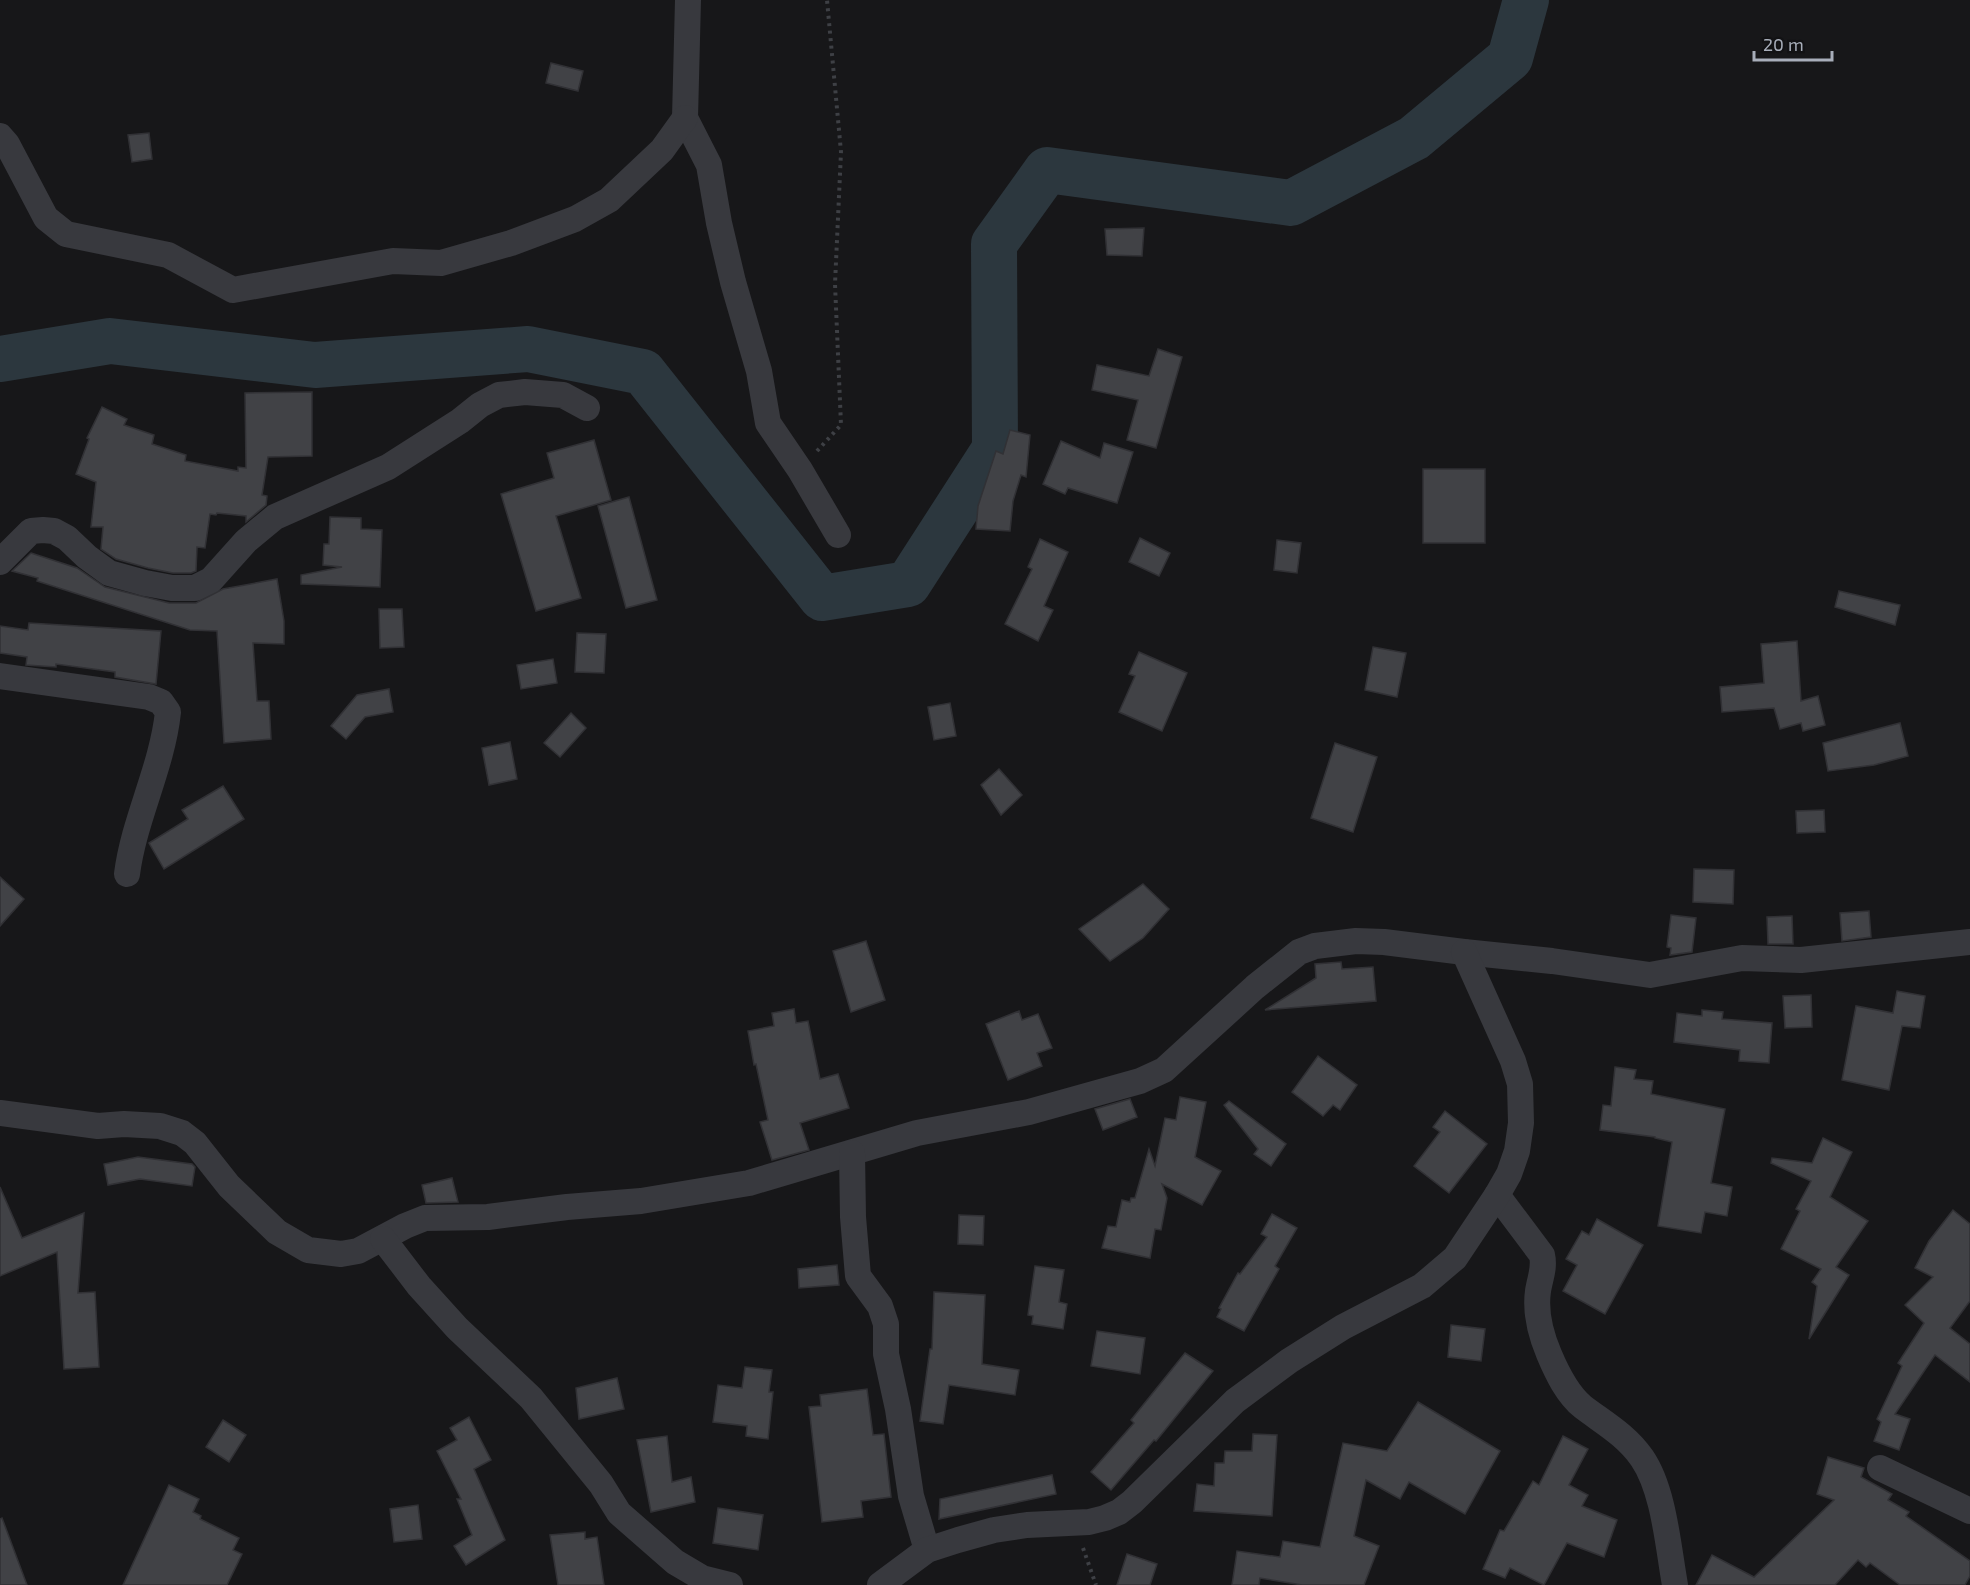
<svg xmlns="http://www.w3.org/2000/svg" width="1970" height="1585" font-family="'Exo 2',sans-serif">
	<rect width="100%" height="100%" fill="#171719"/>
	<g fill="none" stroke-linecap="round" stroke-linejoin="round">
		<path stroke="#2c373e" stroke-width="46" d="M0,359L110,341L315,365L528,349L643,372L822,598L908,584L995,449L994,244L1047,170L1291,203L1414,138L1510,58L1526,0"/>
	</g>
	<g fill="#414246" stroke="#313135" stroke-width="1.5">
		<path d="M551,63L583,71L578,91L546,83Z"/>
		<path d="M149,133L152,159L132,162L128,135Z"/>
		<path d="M1144,228L1142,256L1107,255L1105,229Z"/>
		<path d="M1158,349L1182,357L1156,448L1127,440L1138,400L1092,390L1097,365L1149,376Z"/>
		<path d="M312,392V456L268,457L262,495L267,496L266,505L246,522V516L217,513L216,515L210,514L205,548L197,547L196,571L191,573H173L148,568L116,559L101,549L103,527H91L96,482L76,474L89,439L87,438L102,407L127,419L124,425L154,435L152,444L186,455L185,461L238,471V467L246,468L245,393Z"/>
		<path d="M1010,430L1030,435L1026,477L1021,475L1013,501L1010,531L976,529L978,506L996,451L1003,454Z"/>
		<path d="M594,440L611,500L556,516L581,598L536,611L501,494L554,478L547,453Z"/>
		<path d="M1061,441L1100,458L1104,443L1133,452L1117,503L1068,488L1065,494L1043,484Z"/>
		<rect x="1423" y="469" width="62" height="74"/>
		<path d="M629,497L657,600L626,608L598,506Z"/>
		<path d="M330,517L361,518V529L382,530L380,587L301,584V575L342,567L323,565L324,544H329Z"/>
		<path d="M1140,538L1170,553L1159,576L1129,562Z"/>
		<path d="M1040,539L1068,552L1044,606L1053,610L1038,641L1005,624L1032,569L1028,567Z"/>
		<path d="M1277,540L1301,543L1297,573L1274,570Z"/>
		<path d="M31,553L77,568L105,587L169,603H196L223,589L277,579L284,621V644L253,643L257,701H269L271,739L224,743L217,631L190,630L37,581L38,578L12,571Z"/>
		<path d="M1839,591L1900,605L1895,625L1835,607Z"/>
		<path d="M379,609H402L404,647L380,648Z"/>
		<path d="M29,623L161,631L156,684L115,677V672L56,664V667L26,665L27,657L0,653V626L28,630Z"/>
		<path d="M577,633L606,634L604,673L575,672Z"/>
		<path d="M1797,641L1801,701L1818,696L1825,725L1803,731L1801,723L1780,729L1774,708L1722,712L1720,687L1764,683L1761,644Z"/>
		<path d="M1373,647L1406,653L1397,697L1365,690Z"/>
		<path d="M1139,652L1187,673L1162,731L1119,712L1135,676L1129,674Z"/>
		<path d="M553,659L557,683L521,689L517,665Z"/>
		<path d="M389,689L393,712L365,717L346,739L331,726L357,695Z"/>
		<path d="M950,703L956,736L934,740L928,707Z"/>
		<path d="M571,713L586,728L560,757L544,743Z"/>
		<path d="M1900,723L1908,756L1874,765L1828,771L1823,743Z"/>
		<path d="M510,742L517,779L489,785L482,748Z"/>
		<path d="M1335,743L1377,757L1353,832L1311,818Z"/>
		<path d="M999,769L1022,795L1001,815L981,785Z"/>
		<path d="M223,786L244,819L164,869L149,843L188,819L182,810Z"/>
		<path d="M1824,810L1825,832L1797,833L1796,811Z"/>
		<path d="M1694,869L1734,870L1733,904L1693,902Z"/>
		<path d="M0,877L24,899L0,926Z"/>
		<path d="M1143,884L1169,909L1143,938L1110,961L1079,929Z"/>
		<path d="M1869,911L1871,937L1842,941L1840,913Z"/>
		<path d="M1671,915L1696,918L1692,952L1670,955L1671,948L1667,947Z"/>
		<path d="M1792,916L1793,944H1768L1767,917Z"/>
		<path d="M866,941L885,1000L851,1012L833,951Z"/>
		<path d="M1341,962L1342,969L1373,967L1376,1001L1265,1010L1316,978L1315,964Z"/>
		<path d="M1897,991L1925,996L1920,1028L1902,1026L1889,1090L1842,1080L1856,1006L1893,1013Z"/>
		<path d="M1811,995L1812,1027L1785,1028L1783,996Z"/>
		<path d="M794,1009L796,1023L808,1021L820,1079L838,1074L849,1108L800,1123L809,1150L772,1160L760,1122L768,1120L756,1064L754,1065L748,1031L774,1026L772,1013Z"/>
		<path d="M1702,1010L1723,1012L1722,1019L1772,1023L1769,1063L1739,1061L1740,1050L1674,1042L1677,1013L1702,1016Z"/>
		<path d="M1019,1011L1022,1020L1038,1014L1052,1048L1037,1053L1042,1066L1008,1080L986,1024Z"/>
		<path d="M1318,1056L1357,1085L1340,1110L1333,1105L1323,1116L1292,1092Z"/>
		<path d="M1615,1067L1636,1070L1634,1079L1653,1081L1651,1094L1725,1109L1711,1183L1732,1187L1727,1216L1705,1212L1701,1233L1658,1226L1672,1142L1655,1138V1137L1600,1130L1603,1105L1611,1106Z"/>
		<path d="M1180,1097L1206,1102L1195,1157L1221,1171L1202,1205L1162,1184L1167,1198L1161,1230L1155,1229L1150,1258L1102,1248L1108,1226L1116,1227L1122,1200L1130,1202L1131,1198H1135L1149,1149L1155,1166L1165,1118L1176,1120Z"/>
		<path d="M1130,1099L1137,1117L1103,1130L1095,1109Z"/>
		<path d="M1229,1101L1286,1144L1271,1166L1254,1154L1258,1149L1224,1105Z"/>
		<path d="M1445,1111L1487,1144L1449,1193L1414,1166L1440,1132L1433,1127Z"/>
		<path d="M1823,1138L1852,1152L1830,1197L1868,1221L1836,1267L1849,1275L1809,1339L1817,1286L1812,1282L1821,1269L1781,1249L1800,1211L1796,1209L1811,1181L1771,1163L1772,1158L1812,1163Z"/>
		<path d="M138,1157L192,1164L195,1167L192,1186L140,1179L108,1185L104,1164Z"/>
		<path d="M452,1178L458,1202L426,1203L422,1185Z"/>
		<path d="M0,1187L22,1238L84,1213L78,1293L95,1292L99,1367L64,1369L57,1252L0,1276Z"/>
		<path d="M1953,1210L1970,1224V1301L1950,1328L1970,1344V1382L1935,1355L1895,1414L1910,1419L1899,1450L1874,1441L1881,1422L1877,1419L1902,1366L1898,1363L1924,1323L1905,1305L1933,1277L1915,1268L1929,1241Z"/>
		<path d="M1272,1214L1297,1228L1275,1266L1279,1269L1244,1331L1217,1317L1221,1309L1219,1308L1238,1273L1240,1274L1267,1237L1261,1234Z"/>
		<path d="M959,1215L984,1216L983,1245L958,1244Z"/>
		<path d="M1597,1219L1643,1245L1605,1314L1563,1291L1577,1265L1566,1259L1582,1231L1589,1235Z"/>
		<path d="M837,1265L839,1285L799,1288L798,1269Z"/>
		<path d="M1035,1266L1064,1270L1059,1302L1067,1304L1063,1329L1032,1324L1033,1316L1028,1315Z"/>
		<path d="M934,1292L985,1295L982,1364L1019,1370L1015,1395L949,1385L943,1424L920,1421L930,1349H932Z"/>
		<path d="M1451,1325L1485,1329L1481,1361L1448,1357Z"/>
		<path d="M1097,1331L1145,1338L1140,1374L1091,1366Z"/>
		<path d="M1185,1353L1213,1371L1156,1441L1154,1440L1111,1490L1091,1472L1134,1423L1131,1420Z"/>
		<path d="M745,1367L772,1370L769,1392H773L768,1439L746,1436L747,1426L713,1422L718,1385L742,1388Z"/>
		<path d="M617,1378L624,1409L579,1419L576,1388Z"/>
		<path d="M867,1389L873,1435L884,1434L891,1497L861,1501L863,1517L822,1522L809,1407L821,1406L820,1395Z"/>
		<path d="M1418,1402L1500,1451L1465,1514L1409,1482L1400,1499L1366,1480L1354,1536L1379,1546L1364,1585H1302L1260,1578L1259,1585H1232L1237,1551L1280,1557L1283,1541L1320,1547L1343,1443L1387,1451Z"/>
		<path d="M469,1417L491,1460L474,1469L505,1540L466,1565L454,1546L472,1535L457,1499H461L437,1451L457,1440L450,1428Z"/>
		<path d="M223,1420L246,1435L229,1462L206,1447Z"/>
		<path d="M1253,1434L1277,1435L1272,1516L1194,1511L1197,1484L1214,1486L1215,1463H1224L1225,1451H1252Z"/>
		<path d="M667,1436L672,1482L691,1477L695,1502L651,1512L637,1440Z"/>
		<path d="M1563,1436L1588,1449L1569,1485L1588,1495L1582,1506L1617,1520L1604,1557L1567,1543L1544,1585L1510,1568L1505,1578L1483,1569L1500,1530L1504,1531L1533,1481L1539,1485Z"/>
		<path d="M1828,1457L1864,1468L1861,1477L1892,1494L1888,1500L1909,1512L1906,1516L1970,1561V1576L1965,1585H1900L1870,1563L1866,1567L1858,1560L1835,1585H1696L1712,1555L1754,1577L1834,1500L1817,1494Z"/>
		<path d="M1052,1475L1056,1494L939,1519L940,1499Z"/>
		<path d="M169,1485L199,1499L193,1512L201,1516L200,1519L239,1538L233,1550L242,1554L227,1585H123Z"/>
		<path d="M418,1505L422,1539L394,1542L390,1509Z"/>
		<path d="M718,1508L763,1515L758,1550L713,1543Z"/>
		<path d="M2,1518L27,1585H0V1519Z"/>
		<path d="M585,1532V1539L597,1537L604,1585H558L550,1535Z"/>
		<path d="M1127,1554L1157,1564L1150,1585H1117Z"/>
	</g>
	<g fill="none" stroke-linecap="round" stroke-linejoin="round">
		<g stroke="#3e4045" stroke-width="4" stroke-dasharray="3 4.5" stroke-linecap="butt">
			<path d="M817,451L841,425L835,284L841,152L827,0"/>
			<path d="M1083,1548L1096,1585"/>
		</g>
		<g stroke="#38393e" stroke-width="26">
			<path d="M688,0L685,118L709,165L719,223L733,282L759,371L768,423L800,470L838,535"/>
			<path d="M0,136L7,144L46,218L66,234L168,255L233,290L393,261L441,263L511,243L575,219L609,200L662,150L685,118"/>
			<path d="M0,562L31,531L43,530L54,531L67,538L87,557L109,573L145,583L172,588H195L211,580L246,541L275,517L388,467L460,421L480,405L499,395L525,392L563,395L587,408"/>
			<path d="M0,676L149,697L161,702L168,712C162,768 134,819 127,874"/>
			<path d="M0,1113L98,1126L124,1124L160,1126L182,1133L195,1143L229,1186L277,1232L308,1250L341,1254L358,1251L405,1226L425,1218L488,1217L567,1207L641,1201L749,1183L917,1133L1029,1112L1140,1081L1164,1070L1255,987L1299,952L1315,946L1356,941L1384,942L1464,952L1552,961L1650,975L1742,958L1801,960L1970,942"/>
			<path d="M852,1153L853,1217L858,1276L880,1306L886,1324V1354L898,1409L911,1496L927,1550"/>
			<path d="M1497,1195L1542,1255C1545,1268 1540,1278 1538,1291C1535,1312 1541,1335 1549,1354C1557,1373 1567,1394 1583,1407C1604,1423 1626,1435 1642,1458C1664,1490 1668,1546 1675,1585"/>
			<path d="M383,1239L419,1286L457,1328L531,1398L601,1484L619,1513L675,1562L702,1578L730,1585"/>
			<path d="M1880,1468L1970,1511"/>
			<path d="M880,1585L927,1550L958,1540L994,1530L1027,1525L1089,1522L1105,1518L1119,1512L1132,1502L1235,1401L1289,1361L1343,1327L1422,1286L1455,1258L1497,1195L1509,1174L1517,1151L1521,1123L1520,1084L1513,1061L1464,952"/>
		</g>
	</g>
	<path d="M1754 51v9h78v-9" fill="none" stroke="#a8aeba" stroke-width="3"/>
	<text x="1763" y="51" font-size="18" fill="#a8aeba" stroke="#121214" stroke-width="4.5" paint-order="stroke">20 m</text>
</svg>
